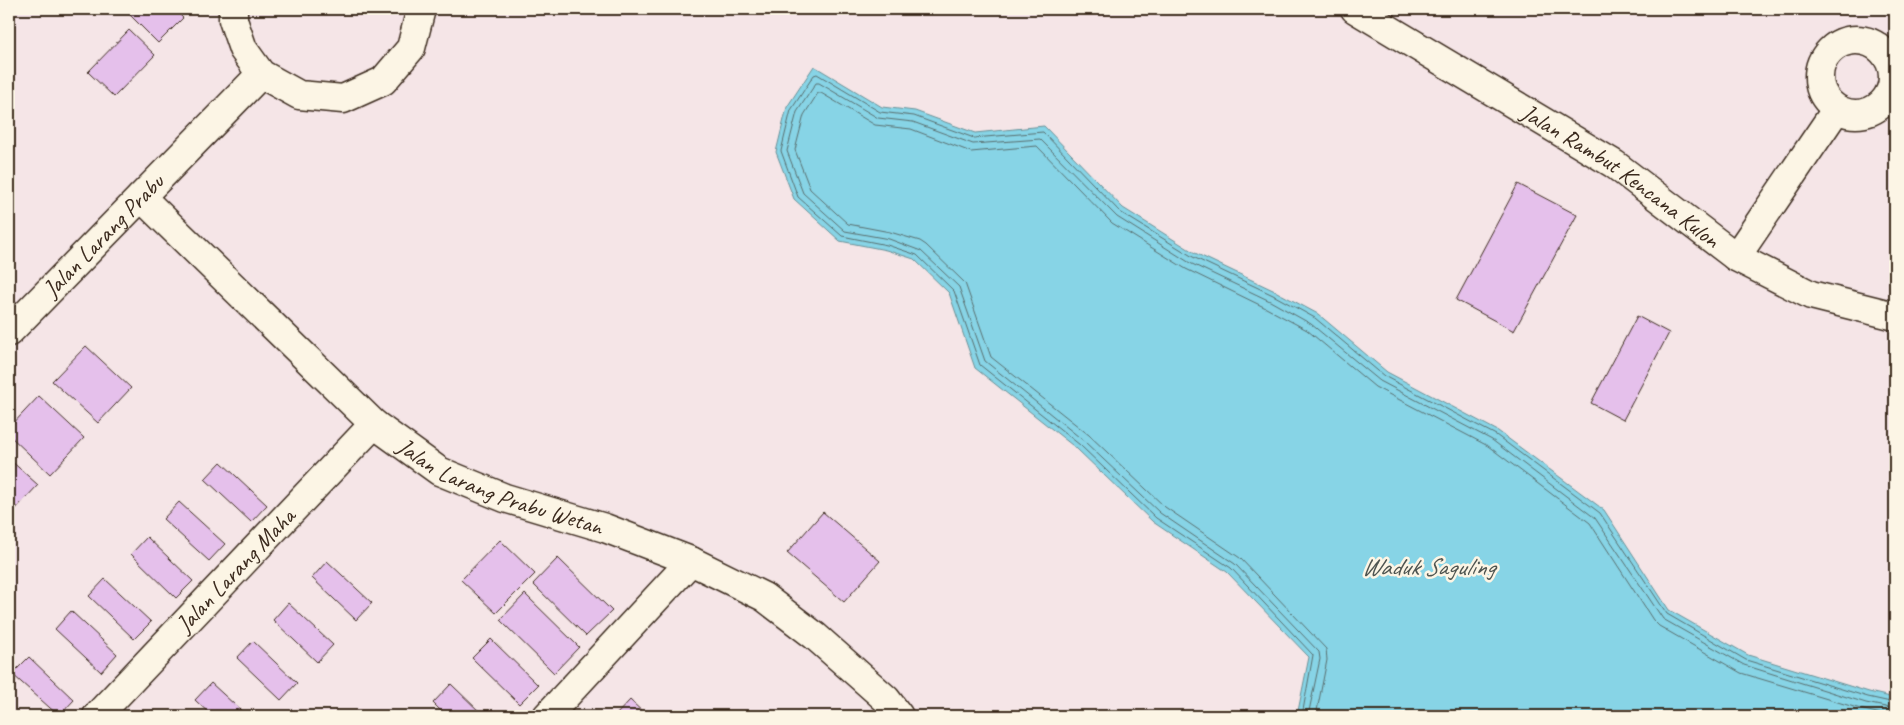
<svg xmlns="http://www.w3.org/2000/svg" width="1904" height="725" font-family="Caveat,sans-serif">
	<rect width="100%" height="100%" fill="#f5e5e7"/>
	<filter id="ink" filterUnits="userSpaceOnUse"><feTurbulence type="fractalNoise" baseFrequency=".02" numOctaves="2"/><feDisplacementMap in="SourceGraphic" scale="10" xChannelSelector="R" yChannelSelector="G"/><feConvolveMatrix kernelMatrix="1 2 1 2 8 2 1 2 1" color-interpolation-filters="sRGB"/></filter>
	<g filter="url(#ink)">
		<path fill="#87d4e6" stroke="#699096" d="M814,66L882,107L915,111L975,133L1044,126L1123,208L1195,253L1275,291L1318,314L1387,372L1498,431L1604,510L1669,610L1748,655L1869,692L1895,698V716H1297L1309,657L1227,572L1153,522L1077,449L975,368L949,293L914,259L886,250L840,241L794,199L776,152L787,107Z"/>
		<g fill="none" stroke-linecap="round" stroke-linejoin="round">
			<g stroke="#596e6e" stroke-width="1">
				<path d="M1302,716L1313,655L1231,568L1156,518L1080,445L980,365L954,291L917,255L887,245L842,236L798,197L781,151L791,110L814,75L817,74L880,112L914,116L974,138L1043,132L1120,212L1193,257L1273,295L1315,318L1384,376L1496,435L1600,513L1667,614L1746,660L1868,697L1895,703"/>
				<path d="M1308,716L1320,659L1319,652L1235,564L1160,513L1084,441L985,361L959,287L921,251L889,239L845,231L803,193L787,151L797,112L816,83H819L878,118L913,122L973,144L1040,139L1117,217L1190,263L1270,301L1311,324L1380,381L1492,440L1595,518L1663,619L1744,665L1866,703L1895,709"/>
				<path d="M1316,716L1327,660L1326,649L1240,558L1165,507L1089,435L991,357L965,283L926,245L920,241L890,232L848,224L810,189L795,150L804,115L818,93H821L875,125L911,129L971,152L1037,146L1112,223L1186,269L1266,308L1307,330L1375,387L1488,446L1590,523L1653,620L1659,626L1741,673L1864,710L1890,716"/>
			</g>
		</g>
		<g fill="#e5c0eb" stroke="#3b2a1e">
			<path d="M124,9H174L183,18L158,43Z"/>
			<path d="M129,30L155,55L114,97L88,72Z"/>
			<path d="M1518,184L1577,215L1514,331L1456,300Z"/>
			<path d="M1637,316L1669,333L1623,420L1591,403Z"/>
			<path d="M86,346L131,388L98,423L52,381Z"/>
			<path d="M39,396L84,438L50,474L9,435V428Z"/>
			<path d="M9,459L38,485L9,516Z"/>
			<path d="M221,462L267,505L251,522L205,479Z"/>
			<path d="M179,502L225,544L209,561L163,519Z"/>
			<path d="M823,512L880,561L844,602L787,553Z"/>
			<path d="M147,537L193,581L176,598L131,554Z"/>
			<path d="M500,540L535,574L496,613L461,580Z"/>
			<path d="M558,558L612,611L586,636L533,584Z"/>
			<path d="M327,561L372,603L356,620L312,578Z"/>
			<path d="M105,579L151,622L134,639L89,596Z"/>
			<path d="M525,594L579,647L554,673L500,620Z"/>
			<path d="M288,603L333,645L317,662L273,620Z"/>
			<path d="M71,611L117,654L101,672L55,629Z"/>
			<path d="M491,639L538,685L519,704L472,658Z"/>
			<path d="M253,641L297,683L281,700L237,658Z"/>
			<path d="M29,657L74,700L59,716L12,674Z"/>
			<path d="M211,683L247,716H212L195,700Z"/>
			<path d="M451,684L484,716H446L433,703Z"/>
			<path d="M630,700L647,716H615Z"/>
		</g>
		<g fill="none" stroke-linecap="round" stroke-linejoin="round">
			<g stroke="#3b2a1e" stroke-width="31">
				<g id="street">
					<path d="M233,9V20L243,49L261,74L299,95L343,99L383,81L411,48L421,9"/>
					<path id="s1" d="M1355,9L1614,164L1736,257L1811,295L1895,316"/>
					<circle cx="1856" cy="77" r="37"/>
					<path id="s2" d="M141,197L374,424L439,471L505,498L605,528L691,561L764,597L815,636L886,699L899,716"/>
					<path d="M1736,257L1836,110"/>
					<path id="s3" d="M9,332L261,74"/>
					<path id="s4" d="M97,716L374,424"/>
					<path d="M547,716L691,561"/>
				</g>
			</g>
			<use href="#street" stroke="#fcf5e5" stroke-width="28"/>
		</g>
	</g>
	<g text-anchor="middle" stroke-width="5" stroke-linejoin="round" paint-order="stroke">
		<g font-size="24" fill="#3b2a1e" stroke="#fcf5e5">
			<text dy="8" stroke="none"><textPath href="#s1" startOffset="314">Jalan Rambut Kencana Kulon</textPath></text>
			<text dy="8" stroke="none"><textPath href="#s3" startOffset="135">Jalan Larang Prabu</textPath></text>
			<text dy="8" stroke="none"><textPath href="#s2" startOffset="468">Jalan Larang Prabu Wetan</textPath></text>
			<text dy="8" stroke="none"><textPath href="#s4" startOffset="201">Jalan Larang Maha</textPath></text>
		</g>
		<g font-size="25" font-style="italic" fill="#4e5450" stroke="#fcf5e5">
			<text x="1428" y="575">Waduk Saguling</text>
		</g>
	</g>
	<rect width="1904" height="725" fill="none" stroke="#fcf5e5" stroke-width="30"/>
	<rect x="15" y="15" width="1874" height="695" fill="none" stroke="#3b2a1e" stroke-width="2" filter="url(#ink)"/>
</svg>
